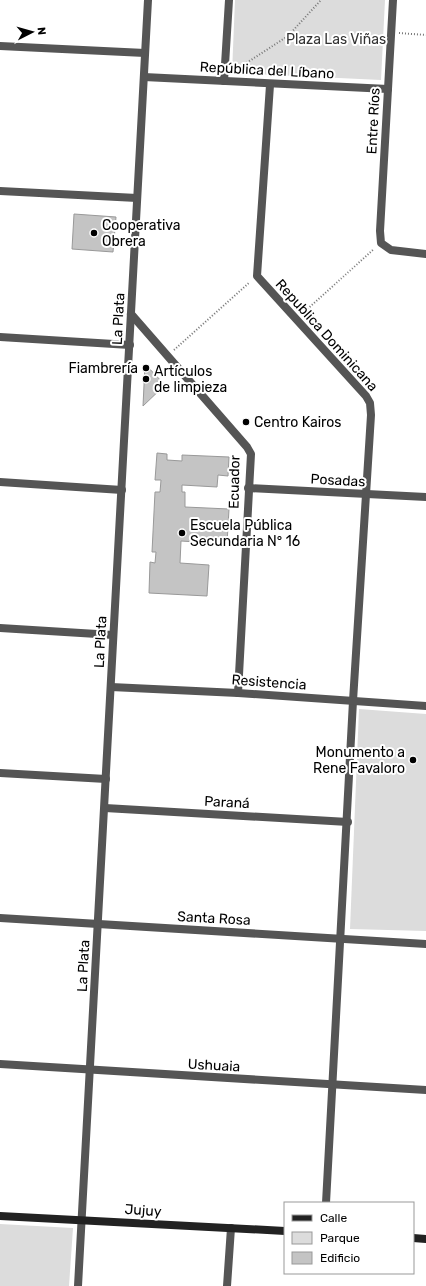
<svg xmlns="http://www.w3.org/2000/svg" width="426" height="1286" font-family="Rubik,sans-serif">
	<rect width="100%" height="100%" fill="#fff"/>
	<g fill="#dcdcdc">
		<path d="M235,0H385L381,80L232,73Z"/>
		<path d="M359,709L426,714V931L350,929Z"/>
		<path d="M0,1224L73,1228L69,1286H0Z"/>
	</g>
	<g fill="#c4c4c4" stroke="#999">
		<path d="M74,214L116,217L113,252L72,249Z"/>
		<path d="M145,364L165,385L143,406Z"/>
		<path d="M157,453L167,454V460L182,461V455L229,457L228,476L218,475L217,487L182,485V492H185V507L229,509L227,544L181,541L180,563L209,565L207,596L149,593L150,562L155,563L156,552H152L155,492H160L161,480H155Z"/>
	</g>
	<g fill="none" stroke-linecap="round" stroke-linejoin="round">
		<g stroke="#777" stroke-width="2" stroke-dasharray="1 2" stroke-linecap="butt">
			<path d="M399,33L426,35"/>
			<path d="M234,71L288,36L321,0"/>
			<path d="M303,313L374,249"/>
			<path d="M174,350L250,282"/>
		</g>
		<g stroke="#555" stroke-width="8">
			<path d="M393,0L380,231L381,243L391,250L426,254"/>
			<path d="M0,46L145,53"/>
			<path d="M144,77L388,89"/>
			<path d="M224,81L229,0"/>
			<path d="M270,85L257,276L366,396L370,403L371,415L353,701L326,1203"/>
			<path d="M0,191L137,198"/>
			<path d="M131,314L247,447L251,454L238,693"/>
			<path d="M0,337L130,345"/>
			<path d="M0,482L122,490"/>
			<path d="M248,488L426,497"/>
			<path d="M0,628L113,635"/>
			<path d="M111,687L238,693L426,706"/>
			<path d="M0,773L106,779"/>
			<path d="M105,808L348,822"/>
			<path d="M0,918L426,944"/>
			<path d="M0,1064L426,1090"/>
			<path d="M227,1286L231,1228"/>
		</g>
		<path stroke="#555" stroke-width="8" d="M78,1286L148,0"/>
		<g stroke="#222" stroke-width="8">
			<path d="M0,1216L285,1231"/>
			<path d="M413,1238L426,1239"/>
		</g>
	</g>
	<g fill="#000" stroke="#fff" stroke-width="1.5">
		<circle cx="94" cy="233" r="4"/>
		<circle cx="146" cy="368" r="4"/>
		<circle cx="146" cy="379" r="4"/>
		<circle cx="246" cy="422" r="4"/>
		<circle cx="182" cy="533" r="4"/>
		<circle cx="413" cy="760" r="4"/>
	</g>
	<g text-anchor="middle" stroke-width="4" stroke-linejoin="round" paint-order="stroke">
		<g font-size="14" fill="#333" stroke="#fff">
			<text x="336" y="44">Plaza Las Viñas</text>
		</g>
		<g font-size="14" fill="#000" stroke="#fff">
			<text transform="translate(267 70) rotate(3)" y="5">República del Líbano</text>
			<text transform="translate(373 121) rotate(-87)" y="5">Entre Ríos</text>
			<text transform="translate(118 319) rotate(-87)" y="5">La Plata</text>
			<text transform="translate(327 335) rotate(48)" y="5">Republica Dominicana</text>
			<text transform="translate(338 480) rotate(3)" y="5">Posadas</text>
			<text transform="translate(234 482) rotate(-89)" y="5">Ecuador</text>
			<text transform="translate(100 642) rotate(-87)" y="5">La Plata</text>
			<text transform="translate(269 682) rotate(4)" y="5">Resistencia</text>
			<text transform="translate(227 802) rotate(3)" y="5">Paraná</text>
			<text transform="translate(214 918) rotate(3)" y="5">Santa Rosa</text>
			<text transform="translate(83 966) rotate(-87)" y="5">La Plata</text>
			<text transform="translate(214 1065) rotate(3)" y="5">Ushuaia</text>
			<text transform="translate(143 1210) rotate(4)" y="5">Jujuy</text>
		</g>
		<g font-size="14" fill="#000" stroke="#fff" text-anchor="start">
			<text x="102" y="230">Cooperativa<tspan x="102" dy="16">Obrera</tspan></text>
			<text x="138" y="373" text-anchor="end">Fiambrería</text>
			<text x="154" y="376">Artículos<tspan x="154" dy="16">de limpieza</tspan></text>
			<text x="254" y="427">Centro Kairos</text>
			<text x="190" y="530">Escuela Pública<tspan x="190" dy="16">Secundaria N° 16</tspan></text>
			<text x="405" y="757" text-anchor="end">Monumento a<tspan x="405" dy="16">Rene Favaloro</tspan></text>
		</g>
	</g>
	<rect x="284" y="1202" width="130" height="72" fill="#ffffff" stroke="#999999"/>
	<rect x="292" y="1215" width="20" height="6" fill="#222222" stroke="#999999"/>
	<text x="320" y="1222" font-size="12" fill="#000000">Calle</text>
	<rect x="292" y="1232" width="20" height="12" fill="#dcdcdc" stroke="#999999"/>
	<text x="320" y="1242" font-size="12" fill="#000000">Parque</text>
	<rect x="292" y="1252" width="20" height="12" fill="#c4c4c4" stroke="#999999"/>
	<text x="320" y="1262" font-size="12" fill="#000000">Edificio</text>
	<g transform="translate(32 32) rotate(84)" stroke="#ffffff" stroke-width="3" paint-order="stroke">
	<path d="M0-3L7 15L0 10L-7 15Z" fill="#000000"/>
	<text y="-6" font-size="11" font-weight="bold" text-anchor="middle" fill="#000000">N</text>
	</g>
</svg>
